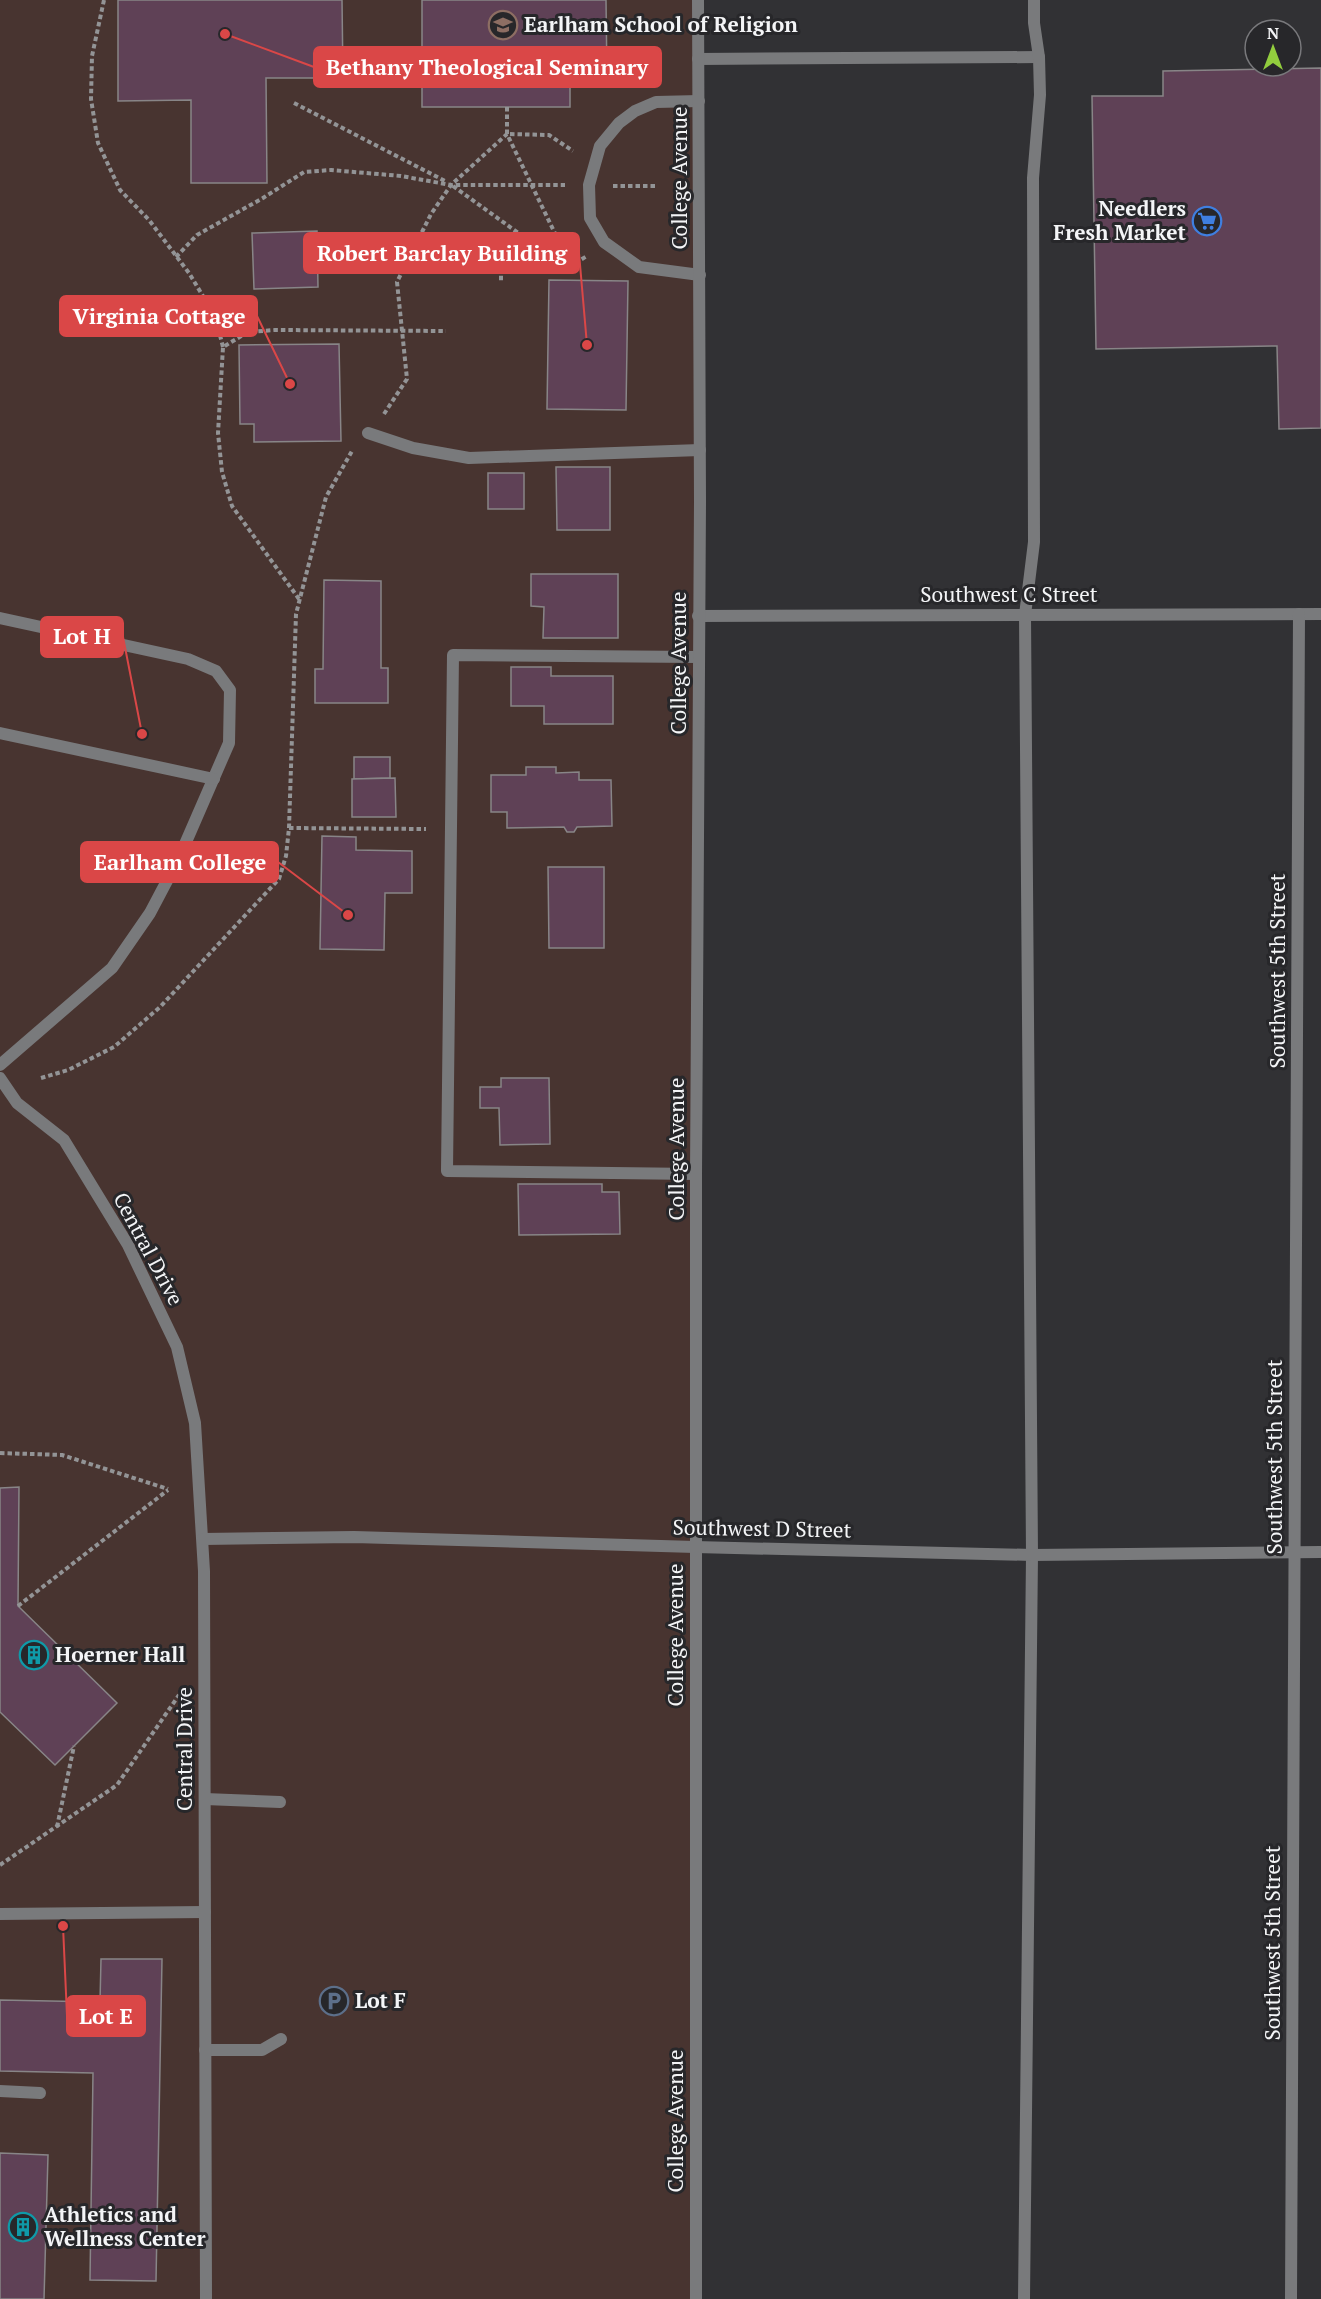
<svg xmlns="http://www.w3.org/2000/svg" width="1321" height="2299" font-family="'PT Serif',serif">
	<rect width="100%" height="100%" fill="#313134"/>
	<path fill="#483430" d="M0,0H698L696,2299H0Z"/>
	<g fill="#5f4156" stroke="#888587" stroke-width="1.5">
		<path d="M118,0H342L343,78H266L267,183H191V100L118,101Z"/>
		<path d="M422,0H606L607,79H570V107H422Z"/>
		<path d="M1321,68V428L1279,429L1277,346L1096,349L1092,96H1163V71Z"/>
		<path d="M317,231L318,287L254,289L252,233Z"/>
		<path d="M549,280L628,281L626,410L547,409Z"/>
		<path d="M339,344L341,441L254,442V424H240L239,345Z"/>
		<path d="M556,467H610V530H557Z"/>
		<rect x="488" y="473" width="36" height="36"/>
		<path d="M531,574H618V638H543L544,607L531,606Z"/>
		<path d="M324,580L381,581V668H388V703H315V669H323Z"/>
		<path d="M511,667H551V676H613V724H544V706H511Z"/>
		<path d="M354,757H390V778L354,779Z"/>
		<path d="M526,767H556V773L579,772V780H611L612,826L577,827L574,832H567L564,827L507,828V812H491V775H526Z"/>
		<path d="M395,778L396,817H352V779Z"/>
		<path d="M322,836L356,837V850L412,851V893H385L384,950L320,949Z"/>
		<path d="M548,867H604V948H549Z"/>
		<path d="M501,1078H549L550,1144L500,1145L499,1108H480V1087H501Z"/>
		<path d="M518,1184H602V1192H619L620,1234L519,1235Z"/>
		<path d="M19,1487L18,1606L117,1703L55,1765L0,1712V1488Z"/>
		<path d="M101,1959H162L156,2281L90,2280L93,2073L0,2071V2000L100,2002Z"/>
		<path d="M0,2153L48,2155L44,2299H0Z"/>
	</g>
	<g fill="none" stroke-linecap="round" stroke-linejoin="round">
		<g stroke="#939496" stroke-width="4" stroke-dasharray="4.5 3" stroke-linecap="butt">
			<path d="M104,0L92,56L91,99L98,143L120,190L149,220L189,273L215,316L223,347"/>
			<path d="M294,103L447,182"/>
			<path d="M507,107V134L549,135L573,151"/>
			<path d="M453,186L567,268L587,256"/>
			<path d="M613,186H656"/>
			<path d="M176,257L197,235L263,198L304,172L331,170L401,176L451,185H565"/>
			<path d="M384,414L407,379L397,282L431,214L451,185L507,134L564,252L567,268H501V283"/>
			<path d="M299,599L232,506L222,472L218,433L223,347L248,332L275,330L446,331"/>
			<path d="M289,828L426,829"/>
			<path d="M261,849L279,879"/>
			<path d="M41,1078L68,1070L114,1047L160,1007L279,879L286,856L289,828L296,614L326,497L352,451"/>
			<path d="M0,1453L62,1455L168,1489"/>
			<path d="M18,1606L168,1490"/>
			<path d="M57,1827L74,1746"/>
			<path d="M0,1865L117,1785L179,1695"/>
		</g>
		<g stroke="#797a7c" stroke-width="12">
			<path d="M698,59L1039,57"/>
			<path d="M699,101L656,102L635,111L619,123L600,146L589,185L590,218L604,242L639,267L700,275"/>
			<path d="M368,433L413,448L469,458L700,450"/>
			<path d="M0,618L188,659L216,671L230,690L229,743L179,858L150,913L112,968L0,1065"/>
			<path d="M0,733L214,779"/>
			<path d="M696,1174L447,1171L453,655L698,657"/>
			<path d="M205,1799L280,1802"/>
			<path d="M0,1914L205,1912"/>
			<path d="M205,2050H262L281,2039"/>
			<path d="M0,2091L40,2093"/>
			<path d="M1024,2299L1032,1555L1025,615L1034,542L1033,178L1040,95L1039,57L1034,23V0"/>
		</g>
		<g stroke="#797a7c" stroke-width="12">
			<path d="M698,616L1321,614"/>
			<path d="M0,1078L17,1103L64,1140L128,1245L177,1347L195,1423L204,1571L206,2299"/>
			<path d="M203,1539L354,1537L695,1547L1032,1555L1321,1552"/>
			<path d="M696,2299V1174L700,502L698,0"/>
			<path d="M1291,2299L1299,614"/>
		</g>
	</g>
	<defs>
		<g id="university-ring" transform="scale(1.5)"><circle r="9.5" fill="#27272a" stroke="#8d6e63" stroke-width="1.5"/><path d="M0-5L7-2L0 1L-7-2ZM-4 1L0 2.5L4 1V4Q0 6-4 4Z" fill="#8d6e63"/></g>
		<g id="supermarket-ring" transform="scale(1.5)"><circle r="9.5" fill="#27272a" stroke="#3f7fe0" stroke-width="1.5"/><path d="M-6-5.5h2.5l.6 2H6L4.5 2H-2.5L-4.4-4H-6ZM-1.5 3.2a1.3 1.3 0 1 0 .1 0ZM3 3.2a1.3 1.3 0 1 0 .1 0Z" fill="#3f7fe0"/></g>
		<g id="building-ring" transform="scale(1.5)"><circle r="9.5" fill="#27272a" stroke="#0f9aa8" stroke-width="1.5"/><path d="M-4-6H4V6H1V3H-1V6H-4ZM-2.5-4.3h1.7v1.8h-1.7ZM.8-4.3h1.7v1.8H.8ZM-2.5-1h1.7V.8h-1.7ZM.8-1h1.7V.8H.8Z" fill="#0f9aa8"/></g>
		<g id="parking-ring" transform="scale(1.5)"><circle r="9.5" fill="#27272a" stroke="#5c6f8a" stroke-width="1.5"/><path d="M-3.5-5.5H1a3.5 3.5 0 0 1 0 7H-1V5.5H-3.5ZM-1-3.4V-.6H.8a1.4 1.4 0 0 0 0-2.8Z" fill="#5c6f8a"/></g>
	</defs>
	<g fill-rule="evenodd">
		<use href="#university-ring" x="503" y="25"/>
		<use href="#supermarket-ring" x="1207" y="221"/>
		<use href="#building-ring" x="34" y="1655"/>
		<use href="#parking-ring" x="334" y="2001"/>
		<use href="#building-ring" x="23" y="2227"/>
	</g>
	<g text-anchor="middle" stroke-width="6" stroke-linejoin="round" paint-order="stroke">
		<g font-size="21" font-weight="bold" fill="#f4f5f7" stroke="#27272a" text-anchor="start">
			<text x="524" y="32">Earlham School of Religion</text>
			<text x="1186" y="216" text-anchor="end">Needlers<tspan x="1186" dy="24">Fresh Market</tspan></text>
			<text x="55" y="1662">Hoerner Hall</text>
			<text x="355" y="2008">Lot F</text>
			<text x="44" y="2222">Athletics and<tspan x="44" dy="24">Wellness Center</tspan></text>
		</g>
		<g font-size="21" fill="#f4f5f7" stroke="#27272a">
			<text transform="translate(680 178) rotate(-90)" y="7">College Avenue</text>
			<text x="1009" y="602">Southwest C Street</text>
			<text transform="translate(679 663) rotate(-90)" y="7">College Avenue</text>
			<text transform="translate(1278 971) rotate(-90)" y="7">Southwest 5th Street</text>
			<text transform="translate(677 1149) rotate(-90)" y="7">College Avenue</text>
			<text transform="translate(148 1249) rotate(62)" y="7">Central Drive</text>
			<text transform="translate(1275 1457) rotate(-90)" y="7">Southwest 5th Street</text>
			<text transform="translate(762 1529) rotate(1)" y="7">Southwest D Street</text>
			<text transform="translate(676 1635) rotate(-90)" y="7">College Avenue</text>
			<text transform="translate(185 1749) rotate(-90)" y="7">Central Drive</text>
			<text transform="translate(1273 1943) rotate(-90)" y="7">Southwest 5th Street</text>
			<text transform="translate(676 2121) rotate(-90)" y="7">College Avenue</text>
		</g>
	</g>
	<path fill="none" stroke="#da4747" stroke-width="2" d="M225 34L314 67M587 345L579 253M290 384L257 316M142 734L123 637M348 915L278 862M63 1926L67 2016"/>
	<g fill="#da4747" stroke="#27272a" stroke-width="2">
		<circle cx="225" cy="34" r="6"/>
		<circle cx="587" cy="345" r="6"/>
		<circle cx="290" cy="384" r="6"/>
		<circle cx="142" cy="734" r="6"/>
		<circle cx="348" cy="915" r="6"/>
		<circle cx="63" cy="1926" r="6"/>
	</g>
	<g fill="#da4747" stroke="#da4747" stroke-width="2">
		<rect x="314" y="47" width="347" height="40" rx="6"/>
		<rect x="304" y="233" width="275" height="40" rx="6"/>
		<rect x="60" y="296" width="197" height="40" rx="6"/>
		<rect x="41" y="617" width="82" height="40" rx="6"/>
		<rect x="81" y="842" width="197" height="40" rx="6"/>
		<rect x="67" y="1996" width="78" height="40" rx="6"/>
	</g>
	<g font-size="22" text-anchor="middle" font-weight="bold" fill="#fff">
		<text x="487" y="75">Bethany Theological Seminary</text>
		<text x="442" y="261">Robert Barclay Building</text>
		<text x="159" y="324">Virginia Cottage</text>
		<text x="82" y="644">Lot H</text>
		<text x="180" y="870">Earlham College</text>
		<text x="106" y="2024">Lot E</text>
	</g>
	<g transform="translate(1273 48)"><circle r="28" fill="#27272a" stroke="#79797c" stroke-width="1.5"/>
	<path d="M0-4.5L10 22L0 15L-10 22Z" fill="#92cd3e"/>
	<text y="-9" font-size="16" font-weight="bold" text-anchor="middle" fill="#f4f5f7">N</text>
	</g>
</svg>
